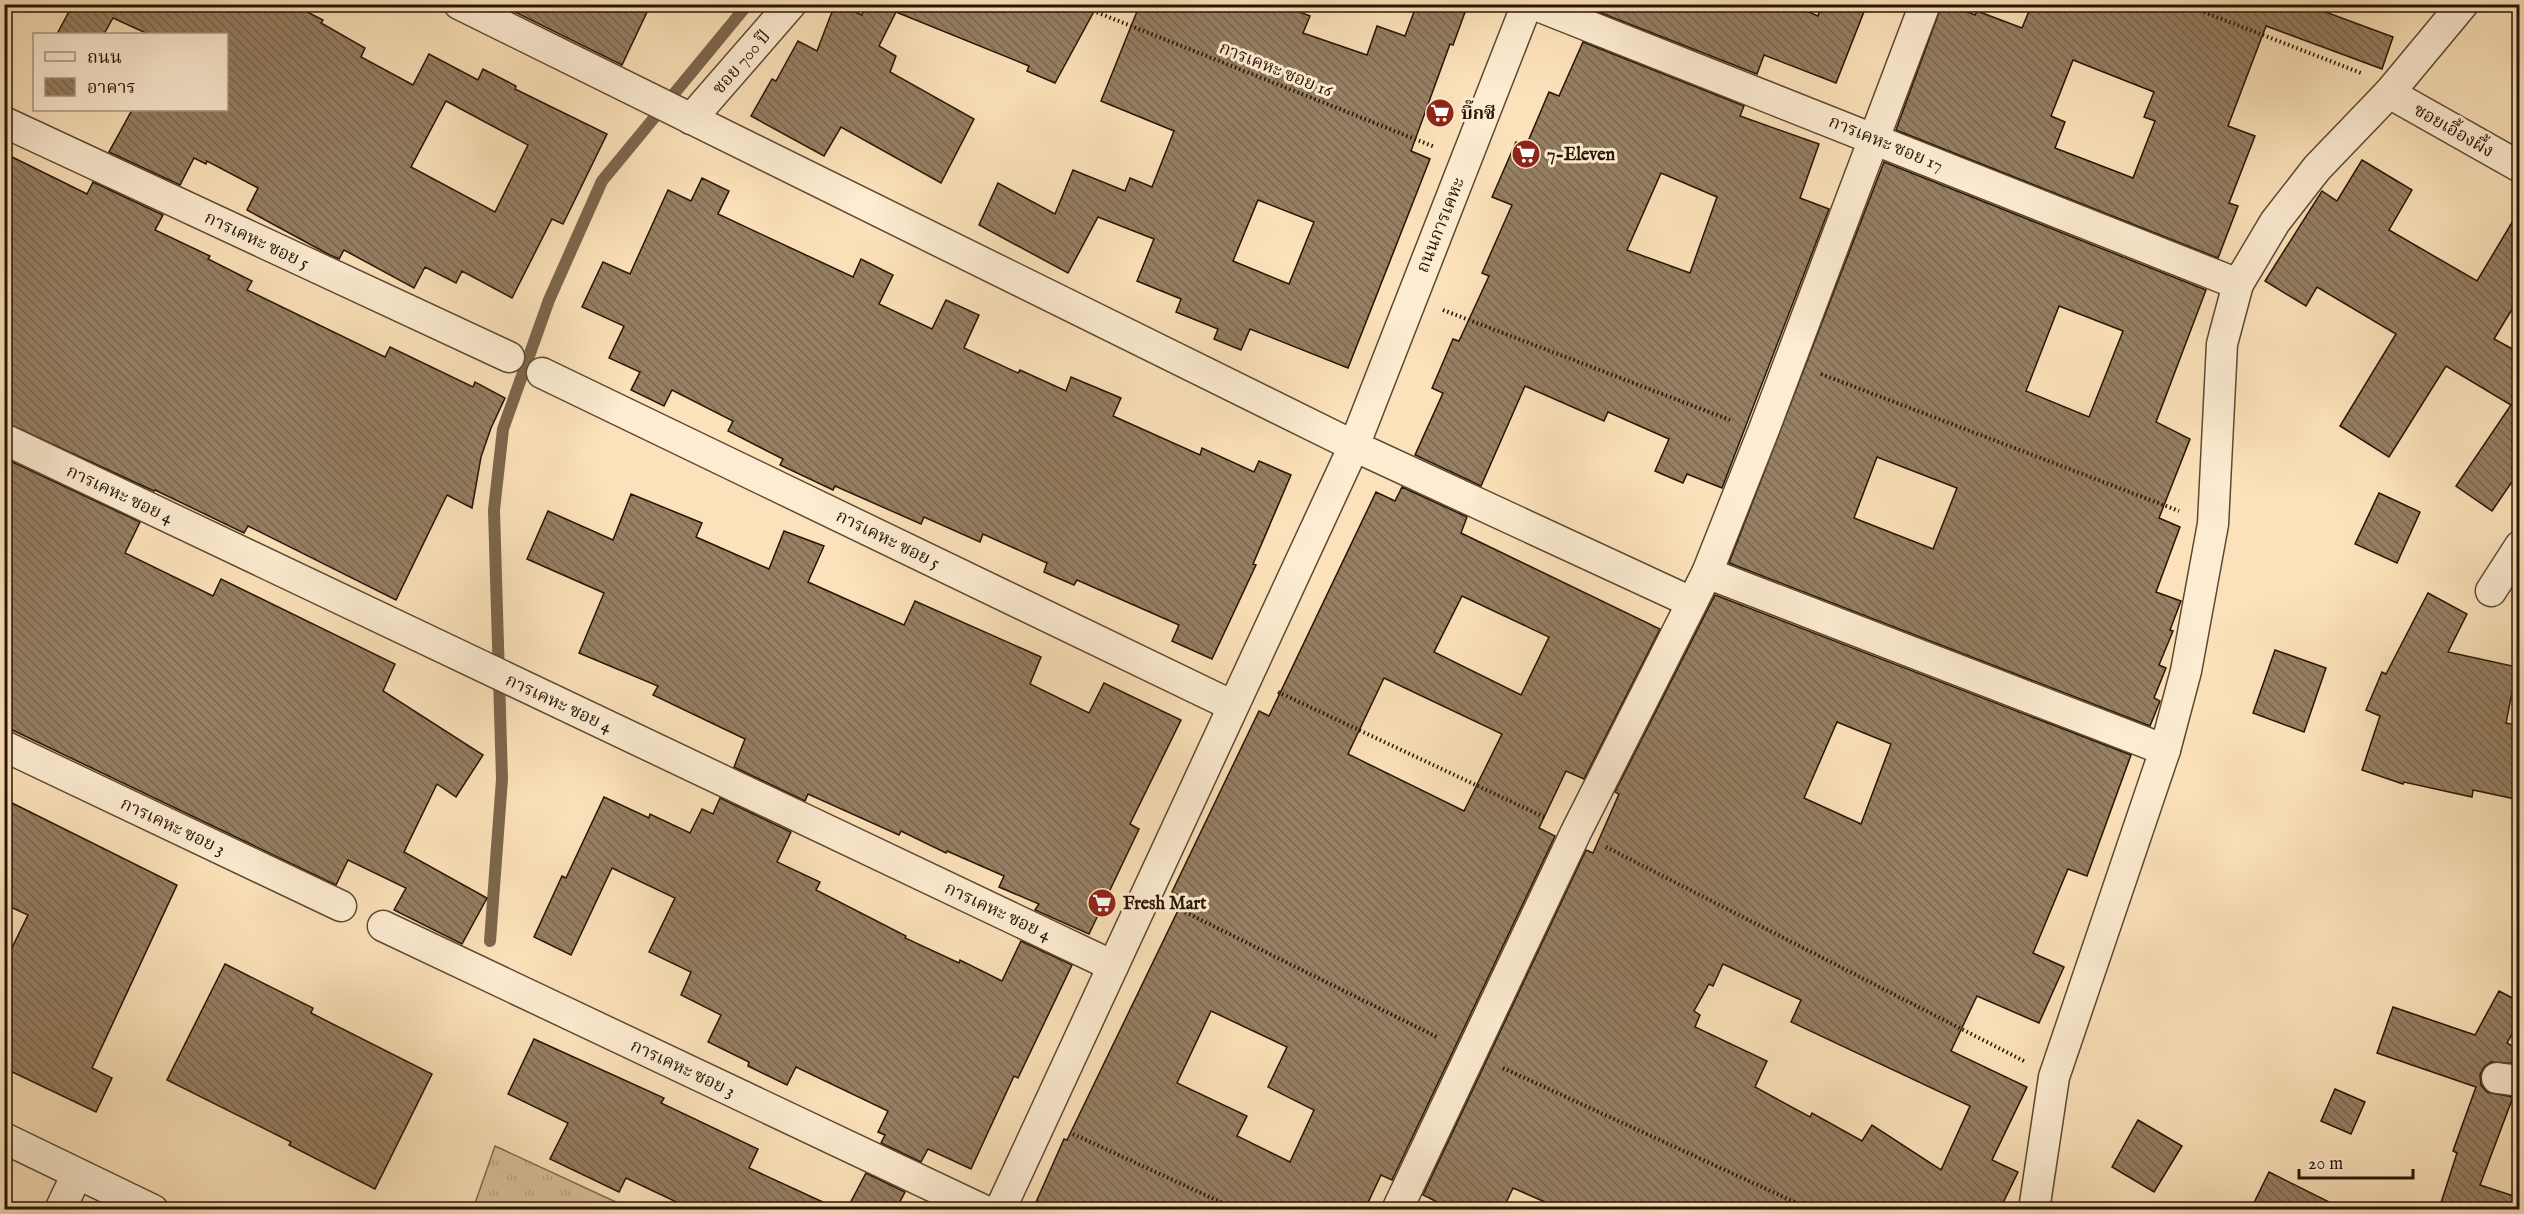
<svg xmlns="http://www.w3.org/2000/svg" width="2524" height="1214" font-family="'IM FELL English','Noto Serif Thai',serif">
	<defs>
		<pattern id="grass-tufts" width="24" height="20" patternUnits="userSpaceOnUse" patternTransform="scale(1.5)"><rect width="24" height="20" fill="#d8bf9b"/><path d="M3 7l-1-3M5 7V3M7 7l1-3M15 17l-1-3M17 17v-4M19 17l1-3" fill="none" stroke="#b9a384"/></pattern>
		<pattern id="building-back-hatch" width="6" height="6" patternUnits="userSpaceOnUse" patternTransform="scale(1.5)"><rect width="6" height="6" fill="#967f63"/><path d="M-1 5l2 2M0 0l6 6M5-1l2 2" fill="none" stroke="#7a6750"/></pattern>
	</defs>
	<rect width="100%" height="100%" fill="#fce2ba"/>
	<filter id="stains"><feTurbulence type="fractalNoise" baseFrequency=".00333" numOctaves="4"/><feColorMatrix values="0 0 0 0 .2 0 0 0 0 .09 0 0 0 0 .02 0 0 0 .5 -.17"/></filter>
	<radialGradient id="worn" r=".72"><stop offset=".6" stop-color="#630" stop-opacity="0"/><stop offset="1" stop-color="#630" stop-opacity=".3"/></radialGradient>
	<path fill="url(#grass-tufts)" stroke="#806a50" stroke-width="1.5" d="M495,1146L631,1209H473Z"/>
	<g fill="none" stroke-linecap="round" stroke-linejoin="round">
		<path stroke="#7c664c" stroke-width="12" d="M490,941L502,779L494,510L503,429L549,300L602,181L748,4"/>
	</g>
	<g fill="url(#building-back-hatch)" stroke="#281405" stroke-width="1.5" fill-rule="evenodd">
		<path d="M73,4H292L323,20L321,23L365,48L361,57L413,85L429,54L478,80L483,69L516,86L515,89L607,134L563,224L552,219L512,298L462,271L456,283L425,267L414,288L344,250L339,259L326,253L247,210L258,188L207,161L206,164L194,158L180,185L109,152L132,110H226V34H148L113,18L104,34H57ZM446,101L528,145L495,212L411,167Z"/>
		<path d="M499,4H630L647,12L622,65Z"/>
		<path d="M835,4L862,15L866,4H1098L1055,83L1027,71L1029,66L896,12L879,46L896,56L890,72L974,119L941,183L841,127L824,156L751,116L772,79L776,81L798,41L817,51Z"/>
		<path d="M1140,4H1279L1310,16L1303,33L1367,55L1377,26L1405,36L1417,4H1468L1453,45L1450,44L1411,151L1430,159L1348,368L1250,329L1241,350L1214,339L1218,329L1176,312L1181,299L1137,281L1154,239L1098,217L1068,273L979,225L998,183L1055,214L1073,170L1125,191L1130,178L1152,187L1174,131L1101,101ZM1258,200L1314,222L1289,284L1233,261Z"/>
		<path d="M1599,4H1790L1818,16L1822,4H1867L1836,83L1764,55L1757,74L1596,11Z"/>
		<path d="M1942,4H1949L1975,15L1977,11L2022,28L2032,4H2304L2393,37L2382,69L2266,26L2228,126L2255,136L2229,203L2238,206L2218,258L1896,130ZM2073,60L2154,92L2144,117L2155,121L2133,178L2055,148L2065,122L2051,116Z"/>
		<path d="M1583,42L1744,106L1740,116L1819,144L1800,198L1829,209L1722,488L1687,474L1683,483L1655,471L1669,439L1608,412L1604,421L1525,386L1481,486L1415,455L1443,393L1432,388L1453,339L1459,341L1489,276L1482,273L1512,205L1492,197L1516,142L1526,146L1549,92L1559,96ZM1661,173L1717,197L1690,273L1627,250Z"/>
		<path d="M4,153L87,194L93,182L163,215L155,230L210,256L208,259L252,281L247,290L385,357L390,347L473,387L475,382L505,398L491,428L481,457L472,508L447,495L396,600L248,526L244,533L155,490L154,491L4,422Z"/>
		<path d="M2362,160L2412,190L2389,230L2477,281L2520,209V296L2494,339L2520,353V470L2492,511L2456,486L2511,405L2446,366L2389,457L2340,426L2396,334L2317,287L2306,306L2265,281L2322,191L2337,201Z"/>
		<path d="M1884,162L2206,290L2156,422L2190,439L2159,518L2180,527L2156,592L2181,601L2170,630L2173,631L2159,665L2166,668L2154,698L2160,701L2150,726L1729,563ZM2059,306L2123,331L2089,417L2026,391ZM1877,457L1957,488L1933,549L1854,518Z"/>
		<path d="M702,178L729,191L718,214L853,277L861,259L893,275L879,304L932,329L946,300L979,315L964,348L1018,373L1020,370L1066,391L1071,377L1121,398L1113,416L1200,455L1202,448L1254,472L1259,461L1291,475L1253,564L1256,565L1212,659L1172,641L1179,625L1077,580L1074,585L1044,572L1047,563L983,534L980,542L924,517L921,524L835,486L833,490L780,465L783,459L728,431L733,421L672,390L664,406L631,390L640,372L609,358L624,326L582,307L603,262L630,274L668,190L691,201Z"/>
		<path d="M4,458L140,522L125,553L213,596L221,579L395,664L383,691L483,755L456,797L437,784L404,852L487,898L462,944L394,910L406,888L348,860L336,885L4,726Z"/>
		<path d="M1402,487L1467,517L1461,533L1660,629L1584,779L1566,771L1539,828L1555,836L1392,1180L1381,1175L1365,1209H1033L1064,1139L1067,1140L1184,898L1172,892L1259,711L1269,716L1376,492L1395,501ZM1462,596L1549,637L1521,695L1434,652ZM1384,678L1502,734L1464,811L1348,754ZM1211,1011L1287,1047L1268,1087L1314,1110L1290,1162L1237,1136L1247,1116L1177,1083Z"/>
		<path d="M2379,493L2420,512L2397,563L2355,544Z"/>
		<path d="M631,494L702,523L696,537L769,569L784,531L824,546L808,582L904,625L915,601L1041,657L1030,684L1089,713L1104,683L1181,720L1130,824L1139,829L1089,934L1035,910L1039,904L999,887L1004,876L947,851L946,853L901,831L899,835L808,794L805,801L734,767L745,739L653,695L658,686L579,653L604,593L527,559L548,511L613,540Z"/>
		<path d="M2428,593L2467,614L2448,652L2517,667L2506,723L2520,726V800L2473,790L2472,797L2404,782L2403,784L2362,770L2380,716L2366,710L2382,672L2386,674Z"/>
		<path d="M1715,595L2131,755L2087,876L2068,869L2033,953L2064,967L2039,1023L1977,996L1951,1051L2027,1087L1992,1160L2018,1172L2000,1209H1561L1513,1188L1503,1209H1451L1423,1195L1586,850L1593,853L1619,794L1615,792ZM1837,722L1891,744L1861,824L1804,798ZM1723,964L1801,1000L1791,1022L1970,1106L1941,1170L1872,1125L1862,1141L1812,1113L1810,1117L1755,1087L1767,1061L1695,1027L1700,1015L1694,1011L1709,984L1713,986Z"/>
		<path d="M2275,650L2326,668L2304,732L2253,713Z"/>
		<path d="M604,797L649,818L650,814L690,833L702,809L713,814L720,798L791,832L777,862L820,882L816,890L906,936L905,938L959,963L960,960L1002,981L1021,941L1072,965L1018,1078L1014,1076L971,1169L928,1149L921,1162L881,1143L885,1135L878,1132L888,1111L796,1067L787,1085L748,1066L749,1062L708,1042L721,1015L681,995L691,972L649,952L675,898L612,868L571,955L534,937L562,876L566,878Z"/>
		<path d="M4,799L177,885L92,1068L112,1078L96,1112L4,1068V964L28,915L4,904Z"/>
		<path d="M225,964L313,1008L311,1013L432,1074L375,1189L289,1145L291,1142L167,1080Z"/>
		<path d="M2499,991L2520,1002V1020L2507,1043L2520,1051V1064L2491,1062L2484,1067L2480,1075L2481,1085L2487,1092L2513,1097L2480,1185L2520,1198V1209H2439L2457,1153L2453,1151L2476,1087L2377,1053L2393,1007L2475,1035Z"/>
		<path d="M534,1039L664,1098L661,1103L758,1149L749,1168L838,1209H691L626,1178L619,1192L550,1159L568,1123L508,1094Z"/>
		<path d="M2335,1089L2365,1102L2351,1134L2321,1121Z"/>
		<path d="M2138,1120L2182,1146L2154,1192L2112,1167Z"/>
		<path d="M2269,1172L2343,1209H2251Z"/>
		<path d="M866,1173L905,1192L896,1209H847Z"/>
	</g>
	<g fill="none" stroke-linecap="round" stroke-linejoin="round">
		<g stroke="#5d4832" stroke-width="33">
			<g id="street">
				<path d="M459,4L1354,446L1691,602"/>
				<path d="M1533,4L2238,284"/>
				<path d="M2389,93L2520,167"/>
				<path d="M691,119L791,4"/>
				<path d="M4,122L509,357"/>
				<path d="M542,373L1233,706"/>
				<path d="M4,439L1113,966"/>
				<path d="M1707,573L2165,750"/>
				<path d="M2491,591L2520,546"/>
				<path d="M4,746L341,906"/>
				<path d="M383,926L983,1210"/>
				<path d="M2497,1078L2520,1081"/>
				<path d="M4,1138L153,1210"/>
				<path d="M60,1210L77,1174"/>
				<path d="M1000,1210L1354,446L1527,4"/>
				<path d="M1397,1210L1576,832L1707,573L1763,432L1925,4"/>
				<path d="M2034,1210L2054,1077L2165,750L2186,671L2213,524L2222,344L2238,284L2275,222L2317,168L2389,93L2463,4"/>
			</g>
		</g>
		<g stroke="#281405" stroke-width="4" stroke-dasharray="1.5 3" stroke-linecap="butt">
			<path d="M1076,4L1435,147"/>
			<path d="M2183,4L2361,73"/>
			<path d="M1443,310L1730,420"/>
			<path d="M1821,374L2179,511"/>
			<path d="M1278,692L1546,818"/>
			<path d="M1606,847L2024,1061"/>
			<path d="M1177,908L1439,1038"/>
			<path d="M1503,1068L1812,1210"/>
			<path d="M1073,1134L1238,1210"/>
		</g>
		<use href="#street" stroke="#fdecd2" stroke-width="30"/>
	</g>
	<defs>
		<g id="supermarket-disc" transform="scale(1.5)"><circle r="9.5" fill="#8f2418" stroke="#fdecd2"/><path d="M-6-5.5h2.5l.6 2H6L4.5 2H-2.5L-4.4-4H-6ZM-1.5 3.2a1.3 1.3 0 1 0 .1 0ZM3 3.2a1.3 1.3 0 1 0 .1 0Z" fill="#fff"/></g>
	</defs>
	<g fill-rule="evenodd">
		<use href="#supermarket-disc" x="1440" y="113"/>
		<use href="#supermarket-disc" x="1526" y="154"/>
		<use href="#supermarket-disc" x="1102" y="903"/>
	</g>
	<g text-anchor="middle" stroke-width="6" stroke-linejoin="round" paint-order="stroke">
		<g font-size="18" fill="#281405" stroke="#fdecd2">
			<text transform="translate(741 62) rotate(-49)" y="6">ซอย 700 ปี</text>
			<text transform="translate(1276 69) rotate(22)" y="6">การเคหะ ซอย 16</text>
			<text transform="translate(2454 130) rotate(30)" y="6">ซอยเอื้องผื้ง</text>
			<text transform="translate(1886 143) rotate(22)" y="6">การเคหะ ซอย 17</text>
			<text transform="translate(1440 225) rotate(-68)" y="6">ถนนการเคหะ</text>
			<text transform="translate(257 240) rotate(25)" y="6">การเคหะ ซอย 5</text>
			<text transform="translate(120 494) rotate(25)" y="6">การเคหะ ซอย 4</text>
			<text transform="translate(888 539) rotate(26)" y="6">การเคหะ ซอย 5</text>
			<text transform="translate(559 703) rotate(25)" y="6">การเคหะ ซอย 4</text>
			<text transform="translate(173 826) rotate(25)" y="6">การเคหะ ซอย 3</text>
			<text transform="translate(998 911) rotate(25)" y="6">การเคหะ ซอย 4</text>
			<text transform="translate(683 1068) rotate(25)" y="6">การเคหะ ซอย 3</text>
		</g>
		<g font-size="18" font-weight="bold" fill="#281405" stroke="#fdecd2" text-anchor="start">
			<text x="1461" y="119">บิ๊กซี</text>
			<text x="1547" y="160">7-Eleven</text>
			<text x="1123" y="909">Fresh Mart</text>
		</g>
	</g>
	<rect width="2524" height="1214" fill="none" stroke="#fce2ba" stroke-width="24"/>
	<rect x="6" y="6" width="2512" height="1202" fill="none" stroke="#281405" stroke-width="3"/>
	<rect x="12" y="12" width="2500" height="1190" fill="none" stroke="#281405" stroke-width="1.5"/>
	<rect x="33" y="33" width="195" height="78" fill="#fdecd2" stroke="#a89680" stroke-width="1.5"/>
	<rect x="45" y="52" width="30" height="9" fill="#fdecd2" stroke="#a89680" stroke-width="1.5"/>
	<text x="87" y="63" font-size="18" fill="#281405">ถนน</text>
	<rect x="45" y="78" width="30" height="18" fill="url(#building-back-hatch)" stroke="#a89680" stroke-width="1.5"/>
	<text x="87" y="93" font-size="18" fill="#281405">อาคาร</text>
	<path d="M2299 1169v9h114v-9" fill="none" stroke="#281405" stroke-width="3"/>
	<text x="2308" y="1169" font-size="18" fill="#281405" stroke="#fdecd2" stroke-width="4.5" paint-order="stroke">20 m</text>
	<rect width="100%" height="100%" filter="url(#stains)"/>
	<rect width="100%" height="100%" fill="url(#worn)"/>
</svg>
